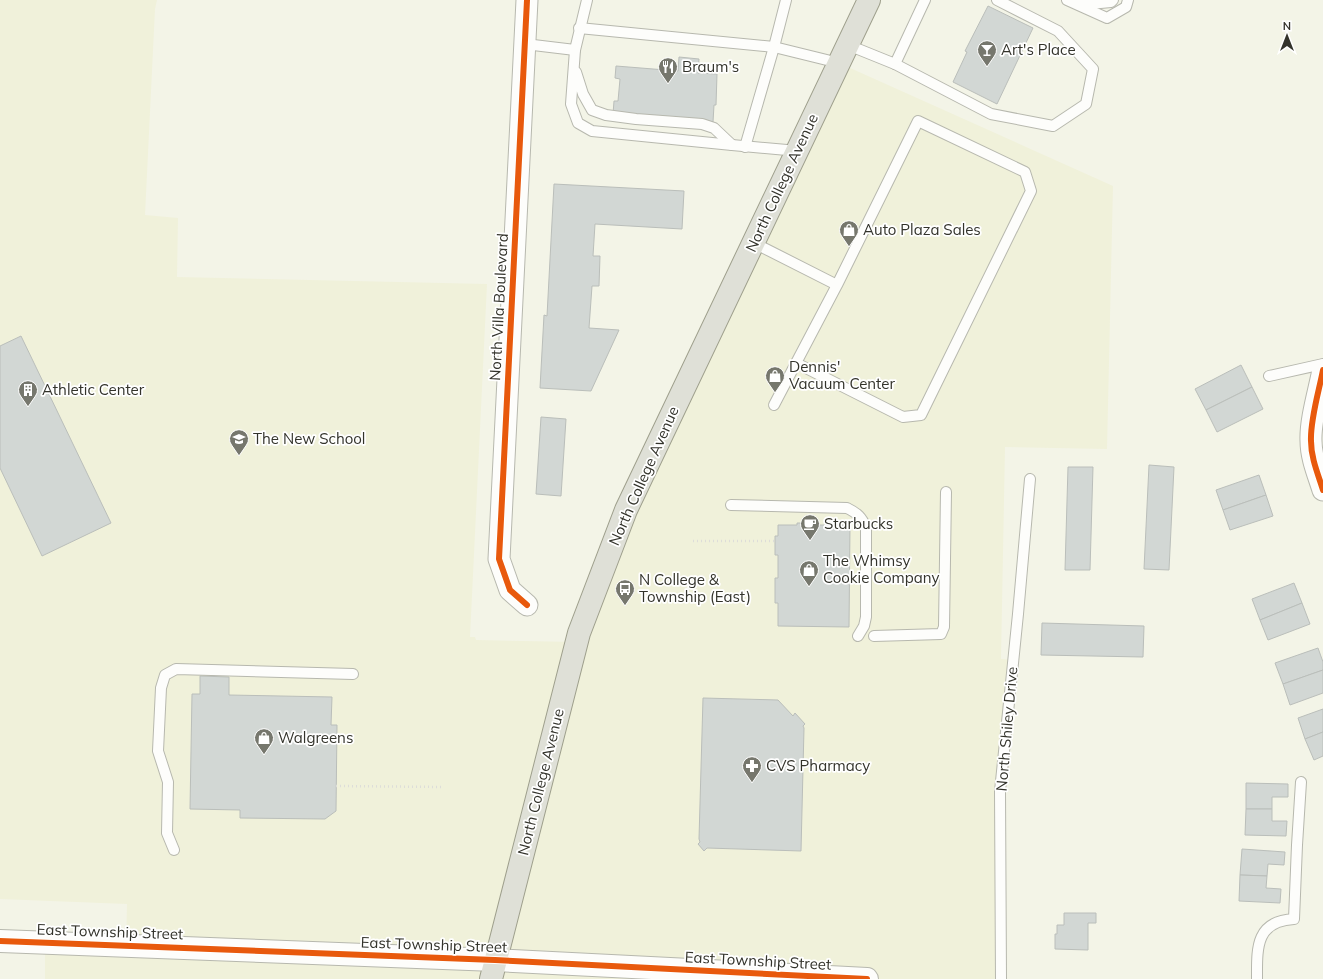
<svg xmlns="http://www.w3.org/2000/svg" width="1323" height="979" font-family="Mulish,sans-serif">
	<rect width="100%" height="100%" fill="#f3f4e7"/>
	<path fill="#f0f1da" d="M0,0H157L155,9L145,215L178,218L177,277L487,284L470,637H475L476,640L577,642L839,63L1113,186L1107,449L1005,447L1001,659L1013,660L1000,791L1001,979H45V943L126,946L127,904L0,899Z"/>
	<g fill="#d2d7d4" stroke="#babeba">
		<path d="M988,6L1033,28L997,104L953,82L967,52L965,51Z"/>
		<path d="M679,57L699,59L698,73L717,74L716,105H714L713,122L613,114L614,101H618L620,79L615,78L616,66L678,71Z"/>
		<path d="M554,184L684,191L682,229L595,224L593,256H600L599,286H592L589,328L619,330L591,391L540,388L544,315L547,316Z"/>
		<path d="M21,336L111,523L42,556L0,468V346Z"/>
		<path d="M1241,365L1252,387L1206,410L1195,389Z"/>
		<path d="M1252,387L1263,409L1217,432L1206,410Z"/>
		<path d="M541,417L566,419L561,496L536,494Z"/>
		<path d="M1149,465L1174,467L1169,570L1144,569Z"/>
		<path d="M1068,467H1093L1090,570H1065Z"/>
		<path d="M1259,475L1266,495L1223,510L1216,490Z"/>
		<path d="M1266,495L1273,516L1230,530L1223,510Z"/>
		<path d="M797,523H808V525H850L849,627L778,626V603H775V578H778V555H775V536H778V525H797Z"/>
		<path d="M1294,583L1302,603L1260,620L1252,599Z"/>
		<path d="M1302,603L1310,624L1268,640L1260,620Z"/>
		<path d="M1042,623L1144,626L1143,657L1041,655Z"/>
		<path d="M1318,648L1323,662V670L1283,684L1275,663Z"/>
		<path d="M1323,670V693L1290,705L1283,684Z"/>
		<path d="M200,676L229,677V695L332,697L331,725H337L336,811L325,819L240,818V810L190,809L192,694H200Z"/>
		<path d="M703,698L778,700L793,716L795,713L805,724L803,726L804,728L801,851L707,848L704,851L698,844L700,842L699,839Z"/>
		<path d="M1323,709V732L1305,739L1298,718Z"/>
		<path d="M1323,732V756L1314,760L1305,739Z"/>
		<path d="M1246,783L1288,784V797H1272V809H1246Z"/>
		<path d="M1246,809H1272V821H1287L1286,836L1245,835Z"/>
		<path d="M1242,849L1285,852L1284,865L1268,864L1267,876L1240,875Z"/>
		<path d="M1240,875L1267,876L1266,888L1281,889L1280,903L1239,901Z"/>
		<path d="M1064,913H1096V923H1088V950L1055,949V934H1057V925H1064Z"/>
	</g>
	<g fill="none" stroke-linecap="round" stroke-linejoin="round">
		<g stroke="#b7b8ae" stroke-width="12">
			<g id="service">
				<path d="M587,0L575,50L571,104L578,123L592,131L732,145L798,151"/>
				<path d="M1067,0L1107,18L1126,7L1128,0"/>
				<path d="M1079,5L1111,2L1113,0"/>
				<path d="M579,28L774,47L839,63"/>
				<path d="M525,44L575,50"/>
				<path d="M848,45L895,64L991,114L1053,126L1086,104L1093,69L1058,31L997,0"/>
				<path d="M895,64L925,0"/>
				<path d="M576,72L583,94L592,110L606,115L636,119L702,124L714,128L732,145"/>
				<path d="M745,147L774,47L786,0"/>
				<path d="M754,243L837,285L918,121L1025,172L1031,191L921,415L903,417L796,363L837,285"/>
				<path d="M1269,376L1323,364"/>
				<path d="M774,405L796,363"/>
				<path d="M731,505L847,508C857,513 862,517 866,528V617L864,626L858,636"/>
				<path d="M874,636L941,634L944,627L946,492"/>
				<path d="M174,850L167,833L168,782L158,751L161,688L165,675L176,669L353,674"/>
				<path d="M1001,979L1000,791L1018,614L1030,479"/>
				<path d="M1257,979C1257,949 1255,921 1294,919L1297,845L1301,782"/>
			</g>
		</g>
		<g stroke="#b7b8ae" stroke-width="23">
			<g id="minor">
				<path d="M1323,370C1319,391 1310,420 1311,441C1311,458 1318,474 1323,490"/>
				<path d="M527,605L510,590L499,559L527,0"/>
			</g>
		</g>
		<g stroke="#b7b8ae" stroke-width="24">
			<path id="tertiary" d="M0,941L495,960L867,979"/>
		</g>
		<g stroke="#9e9f8c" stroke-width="24">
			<path id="primary" d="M491,979L579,633L626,510L869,0"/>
		</g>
		<g stroke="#ddddd9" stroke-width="2.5" stroke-dasharray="1 3" stroke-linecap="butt">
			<path d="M693,541H775"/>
			<path d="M336,786L444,787"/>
		</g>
		<use href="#service" stroke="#fdfdfb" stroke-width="10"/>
		<use href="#minor" stroke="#fdfdfb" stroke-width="21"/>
		<use href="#tertiary" stroke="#fdfdfb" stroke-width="22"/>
		<use href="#primary" stroke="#dfe0d7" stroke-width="22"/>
		<g stroke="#fff" stroke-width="8">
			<g id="cycleway">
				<path d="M1323,370C1319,391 1310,420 1311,441C1311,458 1318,474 1323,490"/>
				<path d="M527,605L510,590L499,559L527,0"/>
				<path d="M0,941L495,960L867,979"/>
			</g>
		</g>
		<use href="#cycleway" stroke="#e8590c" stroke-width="6"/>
	</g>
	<defs>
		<g id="bar-pin" transform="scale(1)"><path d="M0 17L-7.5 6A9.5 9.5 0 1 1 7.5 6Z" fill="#76776d" stroke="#fff"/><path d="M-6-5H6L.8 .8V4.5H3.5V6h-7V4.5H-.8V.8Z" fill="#fff"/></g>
		<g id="restaurant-pin" transform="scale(1)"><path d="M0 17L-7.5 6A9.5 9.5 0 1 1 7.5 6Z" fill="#76776d" stroke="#fff"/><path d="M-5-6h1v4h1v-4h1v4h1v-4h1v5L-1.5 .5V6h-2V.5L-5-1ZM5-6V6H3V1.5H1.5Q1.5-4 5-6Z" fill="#fff"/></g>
		<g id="shop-pin" transform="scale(1)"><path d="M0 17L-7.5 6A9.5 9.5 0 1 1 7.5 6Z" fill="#76776d" stroke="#fff"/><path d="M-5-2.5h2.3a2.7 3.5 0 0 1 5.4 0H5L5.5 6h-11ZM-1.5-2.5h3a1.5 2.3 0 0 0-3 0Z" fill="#fff"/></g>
		<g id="building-pin" transform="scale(1)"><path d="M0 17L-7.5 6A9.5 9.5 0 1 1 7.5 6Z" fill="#76776d" stroke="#fff"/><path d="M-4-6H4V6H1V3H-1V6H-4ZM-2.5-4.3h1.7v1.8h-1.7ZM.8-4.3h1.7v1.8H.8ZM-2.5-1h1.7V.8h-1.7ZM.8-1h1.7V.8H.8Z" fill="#fff"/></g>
		<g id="school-pin" transform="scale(1)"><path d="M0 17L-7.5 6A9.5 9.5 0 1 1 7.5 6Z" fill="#76776d" stroke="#fff"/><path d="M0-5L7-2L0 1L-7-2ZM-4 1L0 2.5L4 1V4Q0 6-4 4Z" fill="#fff"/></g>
		<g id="cafe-pin" transform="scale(1)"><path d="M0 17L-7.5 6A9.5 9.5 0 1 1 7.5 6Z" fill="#76776d" stroke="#fff"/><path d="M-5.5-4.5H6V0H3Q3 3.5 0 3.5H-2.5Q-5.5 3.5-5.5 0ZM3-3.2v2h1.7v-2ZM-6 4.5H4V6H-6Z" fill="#fff"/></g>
		<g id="bus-pin" transform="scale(1)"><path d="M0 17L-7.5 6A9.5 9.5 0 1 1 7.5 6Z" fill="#76776d" stroke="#fff"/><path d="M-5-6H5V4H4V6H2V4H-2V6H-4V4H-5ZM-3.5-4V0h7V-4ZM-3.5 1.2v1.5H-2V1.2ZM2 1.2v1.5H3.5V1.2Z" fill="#fff"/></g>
		<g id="pharmacy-pin" transform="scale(1)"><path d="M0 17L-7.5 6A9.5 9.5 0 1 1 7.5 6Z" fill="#76776d" stroke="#fff"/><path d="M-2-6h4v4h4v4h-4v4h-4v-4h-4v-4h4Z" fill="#fff"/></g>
	</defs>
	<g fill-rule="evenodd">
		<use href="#bar-pin" x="987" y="50"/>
		<use href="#restaurant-pin" x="668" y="67"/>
		<use href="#shop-pin" x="849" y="230"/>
		<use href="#shop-pin" x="775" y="376"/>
		<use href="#building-pin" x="28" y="390"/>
		<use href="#school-pin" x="239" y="439"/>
		<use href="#cafe-pin" x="810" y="524"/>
		<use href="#shop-pin" x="809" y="570"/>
		<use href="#bus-pin" x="625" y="589"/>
		<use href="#shop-pin" x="264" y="738"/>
		<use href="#pharmacy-pin" x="752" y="766"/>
	</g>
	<g text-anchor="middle" stroke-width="3.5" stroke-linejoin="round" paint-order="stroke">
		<g font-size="15" fill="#33332b" stroke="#fff" text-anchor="start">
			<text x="1001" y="55">Art's Place</text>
			<text x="682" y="72">Braum's</text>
			<text x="863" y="235">Auto Plaza Sales</text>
			<text x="789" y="372">Dennis'<tspan x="789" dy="17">Vacuum Center</tspan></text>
			<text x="42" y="395">Athletic Center</text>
			<text x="253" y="444">The New School</text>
			<text x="824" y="529">Starbucks</text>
			<text x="823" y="566">The Whimsy<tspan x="823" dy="17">Cookie Company</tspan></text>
			<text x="639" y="585">N College &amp;<tspan x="639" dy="17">Township (East)</tspan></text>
			<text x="278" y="743">Walgreens</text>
			<text x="766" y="771">CVS Pharmacy</text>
		</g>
		<g font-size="15" fill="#33332b" stroke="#fff">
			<text transform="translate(782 183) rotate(-65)" y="5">North College Avenue</text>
			<text transform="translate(499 307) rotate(-87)" y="5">North Villa Boulevard</text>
			<text transform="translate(644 476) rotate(-66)" y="5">North College Avenue</text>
			<text transform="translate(1007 729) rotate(-85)" y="5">North Shiley Drive</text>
			<text transform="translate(541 782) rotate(-76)" y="5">North College Avenue</text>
			<text transform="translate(110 932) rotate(2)" y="5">East Township Street</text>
			<text transform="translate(434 945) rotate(2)" y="5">East Township Street</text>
			<text transform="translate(758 961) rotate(3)" y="5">East Township Street</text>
		</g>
	</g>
	<g transform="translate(1287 36)" stroke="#ffffff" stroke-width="3" paint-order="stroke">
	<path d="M0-3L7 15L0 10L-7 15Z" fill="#33332b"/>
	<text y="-6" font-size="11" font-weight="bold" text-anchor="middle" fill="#33332b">N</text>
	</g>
</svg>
